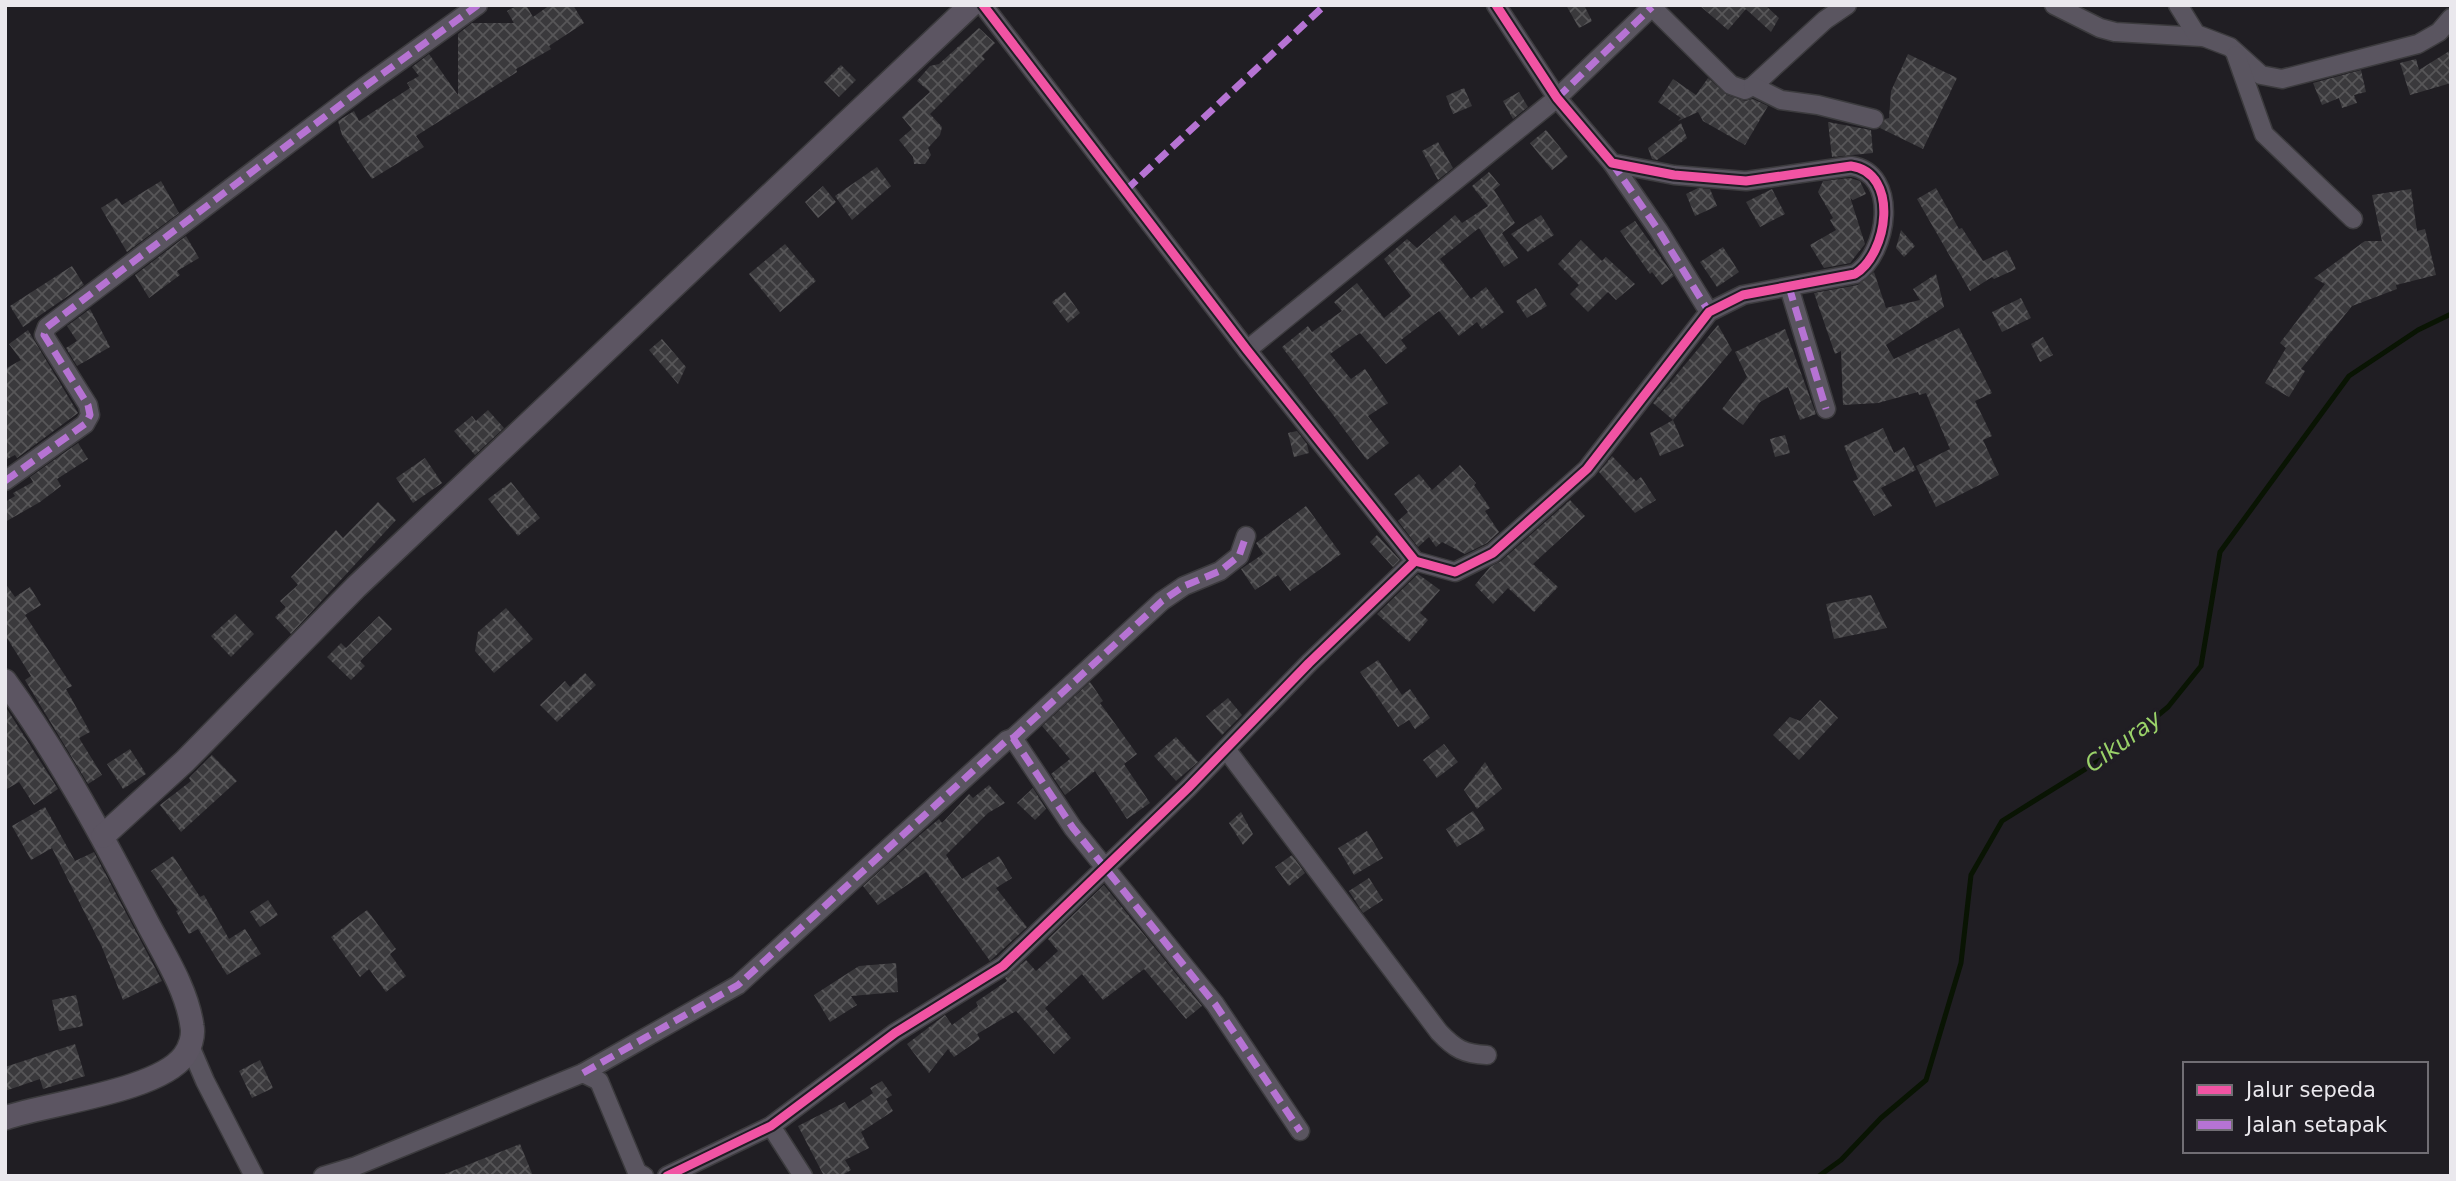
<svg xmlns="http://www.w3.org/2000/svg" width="2456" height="1181" font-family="'DejaVu Sans',sans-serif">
	<defs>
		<pattern id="building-cross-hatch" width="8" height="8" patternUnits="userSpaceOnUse" patternTransform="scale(1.75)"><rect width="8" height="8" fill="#3a393c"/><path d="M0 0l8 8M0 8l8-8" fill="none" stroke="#575658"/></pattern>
	</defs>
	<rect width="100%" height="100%" fill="#201e23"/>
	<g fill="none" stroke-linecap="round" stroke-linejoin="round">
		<path stroke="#091403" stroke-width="5" d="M1819,1176L1841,1160L1881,1118L1926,1080L1961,963L1971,875L2002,821L2116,750L2168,707L2201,666L2220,552L2349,376L2418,330L2451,314"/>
	</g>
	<g fill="url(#building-cross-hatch)">
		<path d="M518,5H526L533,17L550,5H573L584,23L549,46L551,49L516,69L517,72L416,136L424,147L372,179L342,135L338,121L354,111L359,121L410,88L407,83L419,76L412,67L429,54L458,95V34L472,23H514L507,11Z"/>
		<path d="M1566,5H1584L1592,21L1579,28Z"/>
		<path d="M1699,5H1765L1779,18L1771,32L1746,9L1728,30Z"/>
		<path d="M979,28L995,43L982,56L985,59L930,114L942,127L940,135L928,148L931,155L925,164H914L913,157L899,140L912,129L902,117L930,92L917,81L930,66L939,64Z"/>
		<path d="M2451,50V83L2410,95L2400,63L2416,59L2419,70Z"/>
		<path d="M1908,54L1957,78L1923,149L1880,128L1885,119L1889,118L1891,91Z"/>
		<path d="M841,65L856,80L839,97L824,82Z"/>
		<path d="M2361,70L2366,92L2354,95L2357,103L2342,108L2339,98L2322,105L2313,83Z"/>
		<path d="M1708,78L1727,95L1745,101L1753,99L1768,106L1745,145L1703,121L1698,112L1678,121L1681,118L1658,102L1673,79L1696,95Z"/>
		<path d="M1464,88L1472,106L1453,114L1446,96Z"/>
		<path d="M1519,92L1528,107L1513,119L1503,101Z"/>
		<path d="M1828,122L1871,130L1873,153L1832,157Z"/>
		<path d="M1681,123L1687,138L1657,160L1652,159L1648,148Z"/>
		<path d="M1546,130L1568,157L1552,170L1530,143Z"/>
		<path d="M1438,142L1453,168L1438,180L1422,151Z"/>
		<path d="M877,167L891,186L852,220L835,196Z"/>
		<path d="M1489,172L1500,185L1494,190L1515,223L1502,233L1518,258L1504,267L1479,228L1440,259L1471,299L1486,287L1504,312L1482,329L1477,322L1459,336L1439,311L1401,340L1407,348L1386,364L1360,333L1330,354L1351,379L1365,369L1388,403L1368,416L1389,443L1367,460L1282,347L1308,326L1312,332L1342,311L1334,302L1357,283L1384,318L1411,296L1384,259L1407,239L1417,248L1455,215L1462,223L1488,206L1472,186Z"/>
		<path d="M1850,178L1860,181L1866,194L1853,200L1850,197L1865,244L1850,263L1824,268L1810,245L1836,230L1830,220L1833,218L1818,192L1823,181Z"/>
		<path d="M161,181L179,213L127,252L101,208L117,198L122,205Z"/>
		<path d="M823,186L836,202L818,218L805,202Z"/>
		<path d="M1698,188L1710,189L1717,206L1695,216L1686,194Z"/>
		<path d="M1936,188L1959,229L1962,228L1983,261L2007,250L2016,269L1994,279L1992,277L1970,291L1917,199Z"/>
		<path d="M1772,189L1785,214L1760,227L1746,202Z"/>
		<path d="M2411,189L2417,231L2425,229L2436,275L2396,285L2397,289L2352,306L2301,369L2305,371L2289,397L2265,383L2286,348L2280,343L2325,284L2314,278L2365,241H2382L2372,195Z"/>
		<path d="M1541,215L1554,235L1528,252L1511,234Z"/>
		<path d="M1635,221L1674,276L1662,285L1652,272L1650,274L1620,231Z"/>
		<path d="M1901,230L1915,246L1904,257L1896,248Z"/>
		<path d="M186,236L199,258L177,271L180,275L149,298L135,275Z"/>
		<path d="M1581,240L1602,261L1606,257L1635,284L1616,300L1608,292L1588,312L1570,294L1579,285L1558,264Z"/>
		<path d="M785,244L816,281L780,312L749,274Z"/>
		<path d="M1723,247L1739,272L1717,287L1700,262Z"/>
		<path d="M72,266L84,285L23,327L10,306Z"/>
		<path d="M1874,272L1886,308L1920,300L1913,289L1936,274L1944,307L1886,345L1894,359L1959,328L1992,393L1975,401L1992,436L1983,440L1999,475L1936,507L1916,466L1950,449L1926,393L1919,395L1918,392L1878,403L1843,405L1841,351L1835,354L1814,293L1858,285Z"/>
		<path d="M1536,288L1547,306L1527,318L1516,301Z"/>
		<path d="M1065,292L1080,313L1068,323L1052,302Z"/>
		<path d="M2021,298L2031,318L2002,332L1992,312Z"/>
		<path d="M90,309L110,347L77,366L66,348L77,341L67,326Z"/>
		<path d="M1718,325L1732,350L1673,420L1653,403Z"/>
		<path d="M1785,329L1816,414L1800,420L1788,387L1760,402L1743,425L1722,409L1747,377L1735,352Z"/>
		<path d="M28,330L78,413L17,458L15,455L5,460V369L21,360L9,344Z"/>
		<path d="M2043,337L2053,355L2040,362L2031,344Z"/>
		<path d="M662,339L686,367L678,384L649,350Z"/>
		<path d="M488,410L504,428L475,455L454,431L472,416L476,421Z"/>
		<path d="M1673,420L1684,446L1660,456L1650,433Z"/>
		<path d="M1883,428L1894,453L1904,447L1916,470L1881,488L1892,506L1874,516L1853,481L1858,479L1844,446Z"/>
		<path d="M1297,431L1307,444L1309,453L1294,457L1288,433Z"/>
		<path d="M1785,435L1790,453L1775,457L1770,439Z"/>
		<path d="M78,443L88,459L57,479L61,486L40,502L5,522V502L15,496L13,493L33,482L30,477Z"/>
		<path d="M1612,456L1636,481L1641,477L1656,500L1635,513L1599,472Z"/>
		<path d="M425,458L442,483L413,503L396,478Z"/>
		<path d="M1460,465L1476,483L1474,485L1490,508L1485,511L1499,532L1487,543L1465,554L1442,542L1436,547L1429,537L1418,547L1398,521L1408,512L1394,494L1419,474L1432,490Z"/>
		<path d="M511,482L540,518L518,536L488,499Z"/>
		<path d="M1570,500L1585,516L1533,564L1558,587L1534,612L1508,588L1493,604L1475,585L1490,567L1501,561Z"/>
		<path d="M378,502L396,520L291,634L275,617L286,607L280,601L298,585L291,577L336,530L343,538Z"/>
		<path d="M1306,506L1341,554L1290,591L1278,575L1255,590L1241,569L1263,554L1256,543Z"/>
		<path d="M1377,535L1400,560L1393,567L1370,542Z"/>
		<path d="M1418,574L1440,590L1420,613L1428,620L1409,642L1377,614Z"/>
		<path d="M5,583L15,597L30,587L41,605L25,615L72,686L66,689L90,732L79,738L102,775L88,784L25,680L31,676L5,635Z"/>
		<path d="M1871,595L1887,628L1834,639L1826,604Z"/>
		<path d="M506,608L533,639L494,673L475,651L478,632Z"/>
		<path d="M235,614L254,634L231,657L211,636Z"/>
		<path d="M379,616L392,629L360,661L365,666L351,680L327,657L341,643L346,648Z"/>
		<path d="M1378,660L1402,695L1410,689L1430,718L1415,729L1409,720L1398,727L1360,672Z"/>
		<path d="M585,673L596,685L557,722L540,705L565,681L570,687Z"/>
		<path d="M1090,682L1103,701L1100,703L1137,754L1124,764L1150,803L1127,819L1095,771L1065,795L1051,774L1070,759L1042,726Z"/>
		<path d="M1228,698L1242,715L1222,735L1206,716Z"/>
		<path d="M1820,700L1838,718L1799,760L1773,735L1790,717L1800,721Z"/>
		<path d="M5,706L58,789L34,805L19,782L5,790Z"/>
		<path d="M1176,737L1198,762L1176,781L1154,756Z"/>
		<path d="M1444,744L1458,762L1437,778L1423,760Z"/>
		<path d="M130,749L146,774L123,789L107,764Z"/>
		<path d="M212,755L237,781L181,832L160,805L191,781L189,778Z"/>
		<path d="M1485,762L1502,789L1477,809L1464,790Z"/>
		<path d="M989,785L1005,803L988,813L946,855L962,879L999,856L1012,878L996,888L1027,927L990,961L926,872L878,905L863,886L921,834L939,819L942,823L969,794L973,798Z"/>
		<path d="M1033,788L1046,809L1035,820L1017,803Z"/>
		<path d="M45,807L75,861L94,852L162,981L123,1000L102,947L52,848L31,860L12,826Z"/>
		<path d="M1473,811L1485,830L1457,847L1446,829Z"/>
		<path d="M1241,812L1253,834L1243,845L1229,823Z"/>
		<path d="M1367,831L1383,858L1354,875L1338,848Z"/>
		<path d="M1292,855L1305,873L1289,886L1275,867Z"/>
		<path d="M173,856L200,897L204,895L229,939L245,929L261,954L227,975L198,929L189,934L176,911L178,910L151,871Z"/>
		<path d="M1369,878L1383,900L1363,913L1349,891Z"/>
		<path d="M1104,885L1202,1006L1186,1019L1144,969L1103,1000L1082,974L1045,1008L1071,1038L1054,1054L1016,1011L977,1034L980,1039L954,1057L948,1049L929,1073L907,1044L945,1015L952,1025L978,1006L976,1002L1007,981L1005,978L1026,960L1036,971L1058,951L1048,939Z"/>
		<path d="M268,900L278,915L260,927L250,912Z"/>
		<path d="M367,910L396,949L390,954L406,976L386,992L369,969L360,977L331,937Z"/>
		<path d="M896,963L898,992L851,996L857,1005L830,1022L814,995L859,966Z"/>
		<path d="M76,995L83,1026L59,1031L52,1000Z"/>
		<path d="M75,1044L85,1076L43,1089L40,1079L5,1091V1067Z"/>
		<path d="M260,1060L273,1088L252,1098L239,1071Z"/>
		<path d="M882,1081L892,1095L886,1099L893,1111L861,1132L869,1148L845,1160L851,1170L841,1176H824L798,1126L845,1102L849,1109L873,1093L870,1088Z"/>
		<path d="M520,1144L533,1176H442V1175Z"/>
	</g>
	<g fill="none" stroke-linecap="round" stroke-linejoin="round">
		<g stroke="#3c3b3e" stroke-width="21">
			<g id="minor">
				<path d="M1650,5L1731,85L1745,90L1753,86L1825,20L1847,5"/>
				<path d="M2054,5L2100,28L2115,32L2202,37"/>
				<path d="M2178,5L2196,34L2230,47L2261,75L2282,79L2418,44L2439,32L2451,18"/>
				<path d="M2236,55L2264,134L2353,219"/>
				<path d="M1753,86L1781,100L1818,105L1874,119"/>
				<path d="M1612,163L1659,231L1709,312"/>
				<path d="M1789,287L1826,409"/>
				<path d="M1247,350L1557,98L1652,7"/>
				<path d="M5,481L85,424L90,415L88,405L44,335L47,327L364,87L478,5"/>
				<path d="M1415,561L1455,572L1493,553L1587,469L1709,312L1743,295L1855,274C1888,254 1900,173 1851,166L1746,181L1674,175L1612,163L1557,98L1496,5"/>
				<path d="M1013,738L1162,601L1184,586L1220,571L1239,556L1246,536"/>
				<path d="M1226,749L1439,1032C1455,1049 1464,1054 1487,1055"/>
				<path d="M190,1046L205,1081L254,1176"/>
				<path d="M583,1073L738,985L1007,740L1013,738L1073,828L1215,1004L1300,1131"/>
				<path d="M771,1126L803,1176"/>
				<path d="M323,1176L356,1166L583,1073L599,1081L637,1172L644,1176"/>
				<path d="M667,1176L771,1126L895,1033L1003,966L1188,788L1309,663L1415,561L1247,350L983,5"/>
			</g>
		</g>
		<g stroke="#3c3b3e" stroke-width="26">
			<g id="major">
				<path d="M5,681C60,757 105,841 148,924C165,956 187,990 192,1026C194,1036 190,1048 184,1056C158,1091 49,1103 5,1118"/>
				<path d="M103,836L185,761L356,587L971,5"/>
			</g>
		</g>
		<use href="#minor" stroke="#5a5560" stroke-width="18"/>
		<use href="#major" stroke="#5c5562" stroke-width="23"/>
		<g stroke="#b673d3" stroke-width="7" stroke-dasharray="14 7" stroke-linecap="butt">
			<path d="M1557,98L1652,7"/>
			<path d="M1612,163L1659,231L1709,312"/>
			<path d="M1126,190L1325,5"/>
			<path d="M1789,287L1826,409"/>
			<path d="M5,481L85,424L90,415L88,405L44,335L47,327L364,87L478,5"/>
			<path d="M1013,738L1162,601L1184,586L1220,571L1239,556L1246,536"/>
			<path d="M583,1073L738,985L1007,740L1013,738L1073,828L1215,1004L1300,1131"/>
		</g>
		<g stroke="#201d24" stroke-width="13">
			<g id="cycleway">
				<path d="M1415,561L1455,572L1493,553L1587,469L1709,312L1743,295L1855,274C1888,254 1900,173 1851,166L1746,181L1674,175L1612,163L1557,98L1496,5"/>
				<path d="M667,1176L771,1126L895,1033L1003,966L1188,788L1309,663L1415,561L1247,350L983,5"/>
			</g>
		</g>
		<use href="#cycleway" stroke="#f153a3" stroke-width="9"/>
	</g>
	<g text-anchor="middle" stroke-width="7" stroke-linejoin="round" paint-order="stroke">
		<g font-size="23" font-style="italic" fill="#9ad269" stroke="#201d24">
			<text transform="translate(2123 741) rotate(-36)" y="8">Cikuray</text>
		</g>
	</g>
	<rect width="2456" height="1181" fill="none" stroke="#eae8ed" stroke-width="14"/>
	<rect x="2183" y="1062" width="245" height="91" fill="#201d24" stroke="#716e74" stroke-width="2"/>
	<rect x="2197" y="1085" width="35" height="10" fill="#f153a3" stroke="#716e74" stroke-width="2"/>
	<text x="2246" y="1097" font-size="21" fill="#eae8ed">Jalur sepeda</text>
	<rect x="2197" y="1120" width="35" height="10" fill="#b673d3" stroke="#716e74" stroke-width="2"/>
	<text x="2246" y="1132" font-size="21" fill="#eae8ed">Jalan setapak</text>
</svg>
